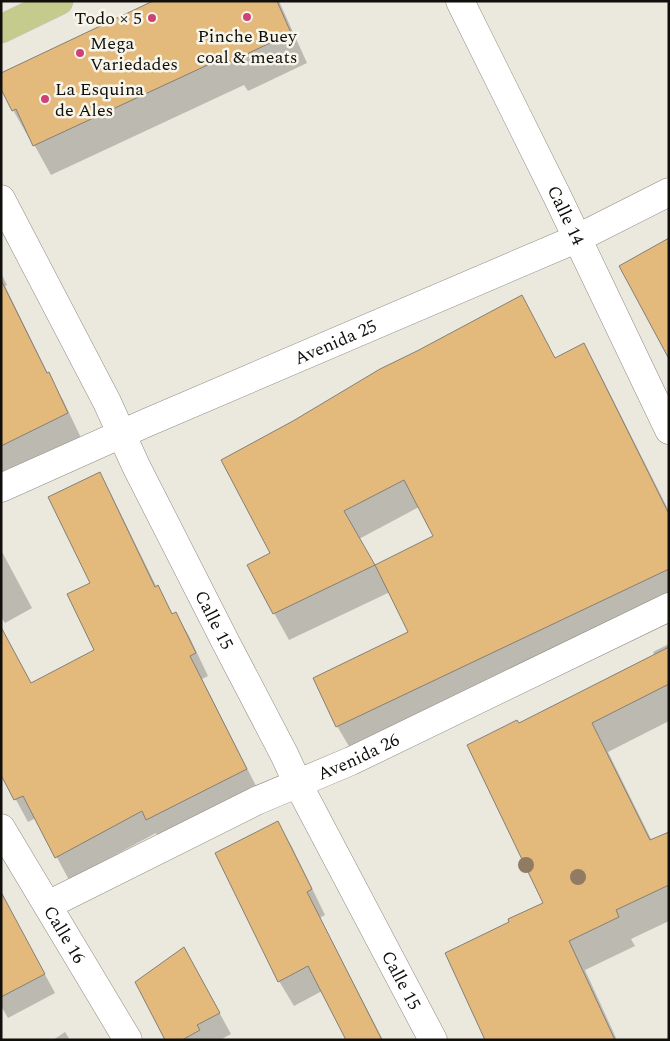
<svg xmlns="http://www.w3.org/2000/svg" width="670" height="1041" font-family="Spectral,serif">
	<rect width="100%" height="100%" fill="#ebe8de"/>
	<g fill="#0003" fill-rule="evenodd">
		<path d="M156,1H279L307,63L248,91L244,85L51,175L31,139L30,140L13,110Z"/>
		<path d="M1,273L7,285L5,286L48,374L63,400L82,440L13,473L10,468L1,473Z"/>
		<path d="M584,345L599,372L669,511V603L353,753L337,726L410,632L390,592L289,640L274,613L271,554ZM419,507L435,536L375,566L359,539Z"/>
		<path d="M99,473L112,496L157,588L158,587L173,615L176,614L189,636L208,676L202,679L259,792L160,842L156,833L69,880L36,818L28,822L1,772L31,684L96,651L91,584Z"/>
		<path d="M1,550L32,608L5,623L1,617Z"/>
		<path d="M669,644V721L608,752L652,841L669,833V921L631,939L635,946L585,970L617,1040H487L511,923L545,903L518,725L655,656L653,652Z"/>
		<path d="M278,823L292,847L325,915L320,918L383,1040H347L322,991L294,1006L279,981Z"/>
		<path d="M1,931L29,945L55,993L8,1018L1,1006Z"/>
		<path d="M196,970L231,1034L220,1040H167Z"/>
		<path d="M65,1032L70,1040H53Z"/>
	</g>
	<g fill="#e3ba7c" stroke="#857f77" fill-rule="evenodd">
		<path d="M153,1H277L291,33L230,62L227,56L33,146L16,109L12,111L1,89V73Z"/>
		<path d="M669,238V359L619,266Z"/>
		<path d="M1,280L47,373L49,372L68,413L1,446Z"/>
		<path d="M522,295L555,358L584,343L669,514V569L336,727L313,678L408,632L375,565L273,614L247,565L270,553L221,460L293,421L380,369L417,351ZM404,480L433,536L375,565L344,511Z"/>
		<path d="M100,472L155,587L158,585L172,614L176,612L196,653L190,656L247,769L146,820L142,811L55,858L23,796L14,800L1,775V627L31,683L94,650L67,594L90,583L48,497Z"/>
		<path d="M669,647V684L592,723L650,840L669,832V885L616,910L619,917L569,941L615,1040H485L445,953L509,922L508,919L543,903L467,745L517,720L519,723Z"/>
		<path d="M278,821L312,889L307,892L382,1040H346L308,966L278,982L215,853Z"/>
		<path d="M1,892L45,974L1,997Z"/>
		<path d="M184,947L220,1013L197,1025L200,1030L182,1040H165L135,982Z"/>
	</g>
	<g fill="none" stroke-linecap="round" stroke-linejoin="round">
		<g stroke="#8d8b82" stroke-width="29">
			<g id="minor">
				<path id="s1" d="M460,1L557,196L669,430"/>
				<path id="s2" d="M1,199L107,402L136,466L225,641L284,754L298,784L433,1040"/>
				<path id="s3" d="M1,488L146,423L576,239L669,192"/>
				<path id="s4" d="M1,828L128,1040"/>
				<path id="s5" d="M48,905L256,801L351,761L669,607"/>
			</g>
		</g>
		<g stroke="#c6c5c5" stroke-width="29">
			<path id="major" d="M1,29L59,1"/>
		</g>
		<use href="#minor" stroke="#fff" stroke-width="28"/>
		<use href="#major" stroke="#c4cb8c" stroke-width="28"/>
	</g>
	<g fill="#907b64">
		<circle cx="526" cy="865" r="8"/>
		<circle cx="578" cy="877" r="8"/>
	</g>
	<g fill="#ce4377" stroke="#f8f6eb" stroke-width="2">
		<circle cx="247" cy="17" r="5"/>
		<circle cx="152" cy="18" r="5"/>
		<circle cx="80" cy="53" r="5"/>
		<circle cx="45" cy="99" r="5"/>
	</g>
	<g text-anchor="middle" stroke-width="5" stroke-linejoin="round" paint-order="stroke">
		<g font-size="18" fill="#100f0c" stroke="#f8f6eb" text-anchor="start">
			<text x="142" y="24" text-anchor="end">Todo × 5</text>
			<text x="247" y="42" text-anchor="middle">Pinche Buey<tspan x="247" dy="21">coal &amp; meats</tspan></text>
			<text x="90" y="49">Mega<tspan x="90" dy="21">Variedades</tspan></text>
			<text x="55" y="95">La Esquina<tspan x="55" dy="21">de Ales</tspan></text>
		</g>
		<g font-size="18" fill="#100f0c" stroke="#f8f6eb">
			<text dy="6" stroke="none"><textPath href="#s1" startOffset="239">Calle 14</textPath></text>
			<text dy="6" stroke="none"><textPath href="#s3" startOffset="365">Avenida 25</textPath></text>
			<text dy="6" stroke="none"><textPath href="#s2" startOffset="472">Calle 15</textPath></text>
			<text dy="6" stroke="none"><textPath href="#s5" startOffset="344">Avenida 26</textPath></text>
			<text dy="6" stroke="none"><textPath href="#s4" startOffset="124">Calle 16</textPath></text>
			<text dy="6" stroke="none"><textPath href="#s2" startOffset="878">Calle 15</textPath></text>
		</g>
	</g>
	<rect width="670" height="1041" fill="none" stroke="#100f0c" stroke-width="5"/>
</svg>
